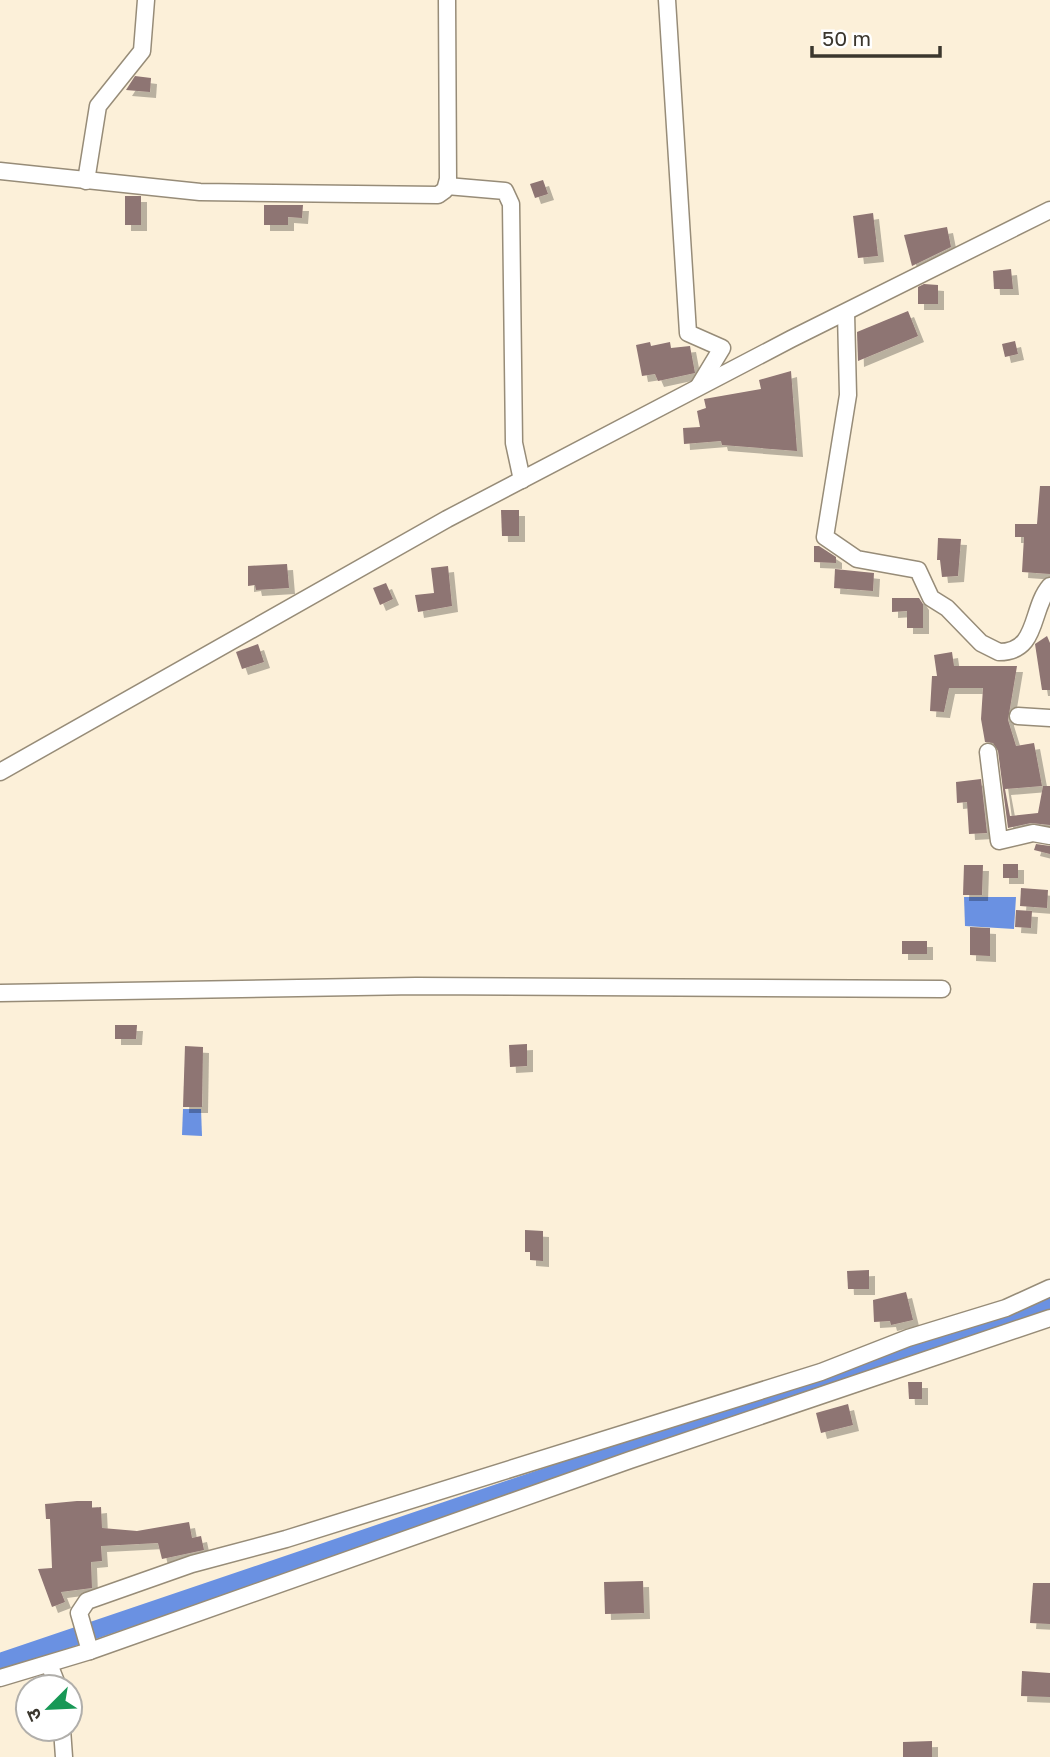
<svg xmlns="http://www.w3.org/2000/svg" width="1050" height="1757" font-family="'Golos Text','Noto Sans Devanagari',sans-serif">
	<defs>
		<filter id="shadow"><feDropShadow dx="6" dy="6" stdDeviation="0" flood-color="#0004"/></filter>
	</defs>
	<rect width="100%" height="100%" fill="#fcf0d9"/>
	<g fill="#6a91e2">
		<path d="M964,897H1016L1014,929L965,926Z"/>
		<path d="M183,1109H201L202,1136L182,1135Z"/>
	</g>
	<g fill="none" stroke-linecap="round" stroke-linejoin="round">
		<path stroke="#6a91e2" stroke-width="18" d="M0,1662L1050,1306"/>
	</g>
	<g fill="#8e7473" filter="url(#shadow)">
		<path d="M135,76L151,78L150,92L126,90Z"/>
		<path d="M543,180L548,194L535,198L530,184Z"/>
		<rect x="125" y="196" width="16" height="29"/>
		<path d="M264,205H303L302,218L288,217V225H264Z"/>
		<path d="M873,213L878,256L858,258L853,216Z"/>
		<path d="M947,227L951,247L912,266L904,235Z"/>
		<path d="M1011,269L1013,289H994L993,271Z"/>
		<path d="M924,284L938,285V304H918V287Z"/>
		<path d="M908,311L918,336L858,361L857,332Z"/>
		<path d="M1015,341L1018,354L1005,357L1002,344Z"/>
		<path d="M650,342L651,346L670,342L671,348L690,346L695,373L658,381L655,374L642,376L636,345Z"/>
		<path d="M791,371L797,451L722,445L721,441L684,444L683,428L700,427L697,411L706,408L704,399L761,389L759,380Z"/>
		<path d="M1040,486H1050V574L1022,572L1024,537H1015V524H1037Z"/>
		<path d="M501,510H519V536H502Z"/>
		<path d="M938,538L961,539L958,576L942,577L940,560H937Z"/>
		<path d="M814,546H819L836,557V563L814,562Z"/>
		<path d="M287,564L289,588L256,590L255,585L248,586V566Z"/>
		<path d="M448,566L452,606L418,612L415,595L434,593L431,568Z"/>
		<path d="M835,569L874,573L873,591L834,588Z"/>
		<path d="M386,583L393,599L380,605L373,588Z"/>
		<path d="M892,598H919L923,604V628H907V611L892,612Z"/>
		<path d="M1047,636L1050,643V690H1042L1035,644Z"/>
		<path d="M258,644L264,662L242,669L236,652Z"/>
		<path d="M952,652L954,666H1017L1008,720L1016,746L1034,743L1042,786L1005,789L1010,816L1038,813L1043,786H1050V825L1031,823L1008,828L998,751L993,743L985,742L981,719L983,688H949L944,712L930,711L932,676H937L934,655Z"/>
		<path d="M981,779L987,833L969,834L967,802L957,803L956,782Z"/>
		<path d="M1036,844L1050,846V854L1034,850Z"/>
		<rect x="1003" y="864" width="15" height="14"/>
		<path d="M964,865H983L982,895H963Z"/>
		<path d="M1021,888L1048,890L1047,908L1020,906Z"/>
		<path d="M1016,910L1032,911L1031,928L1015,927Z"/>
		<path d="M970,927L990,928V956L970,955Z"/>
		<rect x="902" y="941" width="25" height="13"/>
		<path d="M115,1025H137L136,1039H115Z"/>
		<path d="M527,1044V1066L510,1067L509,1045Z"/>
		<path d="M185,1046L203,1047L202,1107H183Z"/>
		<path d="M525,1230L543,1231V1261L530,1260V1252H525Z"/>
		<path d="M869,1270V1289H848L847,1271Z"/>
		<path d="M906,1292L913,1320L891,1325L890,1321L874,1322L873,1300Z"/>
		<path d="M908,1382H922V1399H909Z"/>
		<path d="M848,1404L853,1425L821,1433L816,1413Z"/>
		<path d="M77,1501H92V1508L101,1507L102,1528L137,1531L189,1522L192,1538L201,1536L204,1550L162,1559L158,1543L101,1546L102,1561L91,1562L92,1588L61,1592L65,1602L52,1607L38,1569L52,1568L50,1519H46L45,1504Z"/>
		<path d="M643,1581L644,1613L605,1614L604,1582Z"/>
		<path d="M1033,1583H1050V1624L1030,1623Z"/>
		<path d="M1022,1671L1050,1673V1697L1021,1696Z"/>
		<path d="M932,1741V1757H903V1742Z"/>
	</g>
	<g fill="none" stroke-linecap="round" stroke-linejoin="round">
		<g stroke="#978c78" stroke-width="19">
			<g id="street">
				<path d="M667,0L688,333L722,348L699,386"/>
				<path d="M0,171L200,192L438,195L445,190L448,179L447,0"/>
				<path d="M86,181L98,106L142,51L146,0"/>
				<path d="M447,186L505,191L511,204L514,443L522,480"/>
				<path d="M846,313L848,395L825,537L857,559L918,570L931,598L947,608L981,643L999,652C1039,652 1030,609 1050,586"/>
				<path d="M1018,716L1050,718"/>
				<path d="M988,752L999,841L1033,833L1050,836"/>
				<path d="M0,772L447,519L791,339L1050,210"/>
				<path d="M0,993L416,986L942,989"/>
				<path d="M90,1651L79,1613L87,1601L192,1564L286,1539L821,1372L908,1338L1006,1308L1050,1288"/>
				<path d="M49,1664L58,1687"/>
				<path d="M0,1678L90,1651L630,1460L1050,1318"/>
				<path d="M62,1729L64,1757"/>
			</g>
		</g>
		<use href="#street" stroke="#fff" stroke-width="16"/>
	</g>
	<g transform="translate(49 1708) rotate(246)"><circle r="33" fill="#ffffff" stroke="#b1afab" stroke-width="2"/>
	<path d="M0-5L12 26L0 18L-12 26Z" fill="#189856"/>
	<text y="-10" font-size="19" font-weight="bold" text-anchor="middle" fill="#3b372e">उ</text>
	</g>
	<path d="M812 46v10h128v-10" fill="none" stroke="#3b372e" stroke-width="3.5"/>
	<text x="822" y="46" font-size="21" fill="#3b372e" stroke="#ffffff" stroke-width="5" paint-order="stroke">50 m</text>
</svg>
